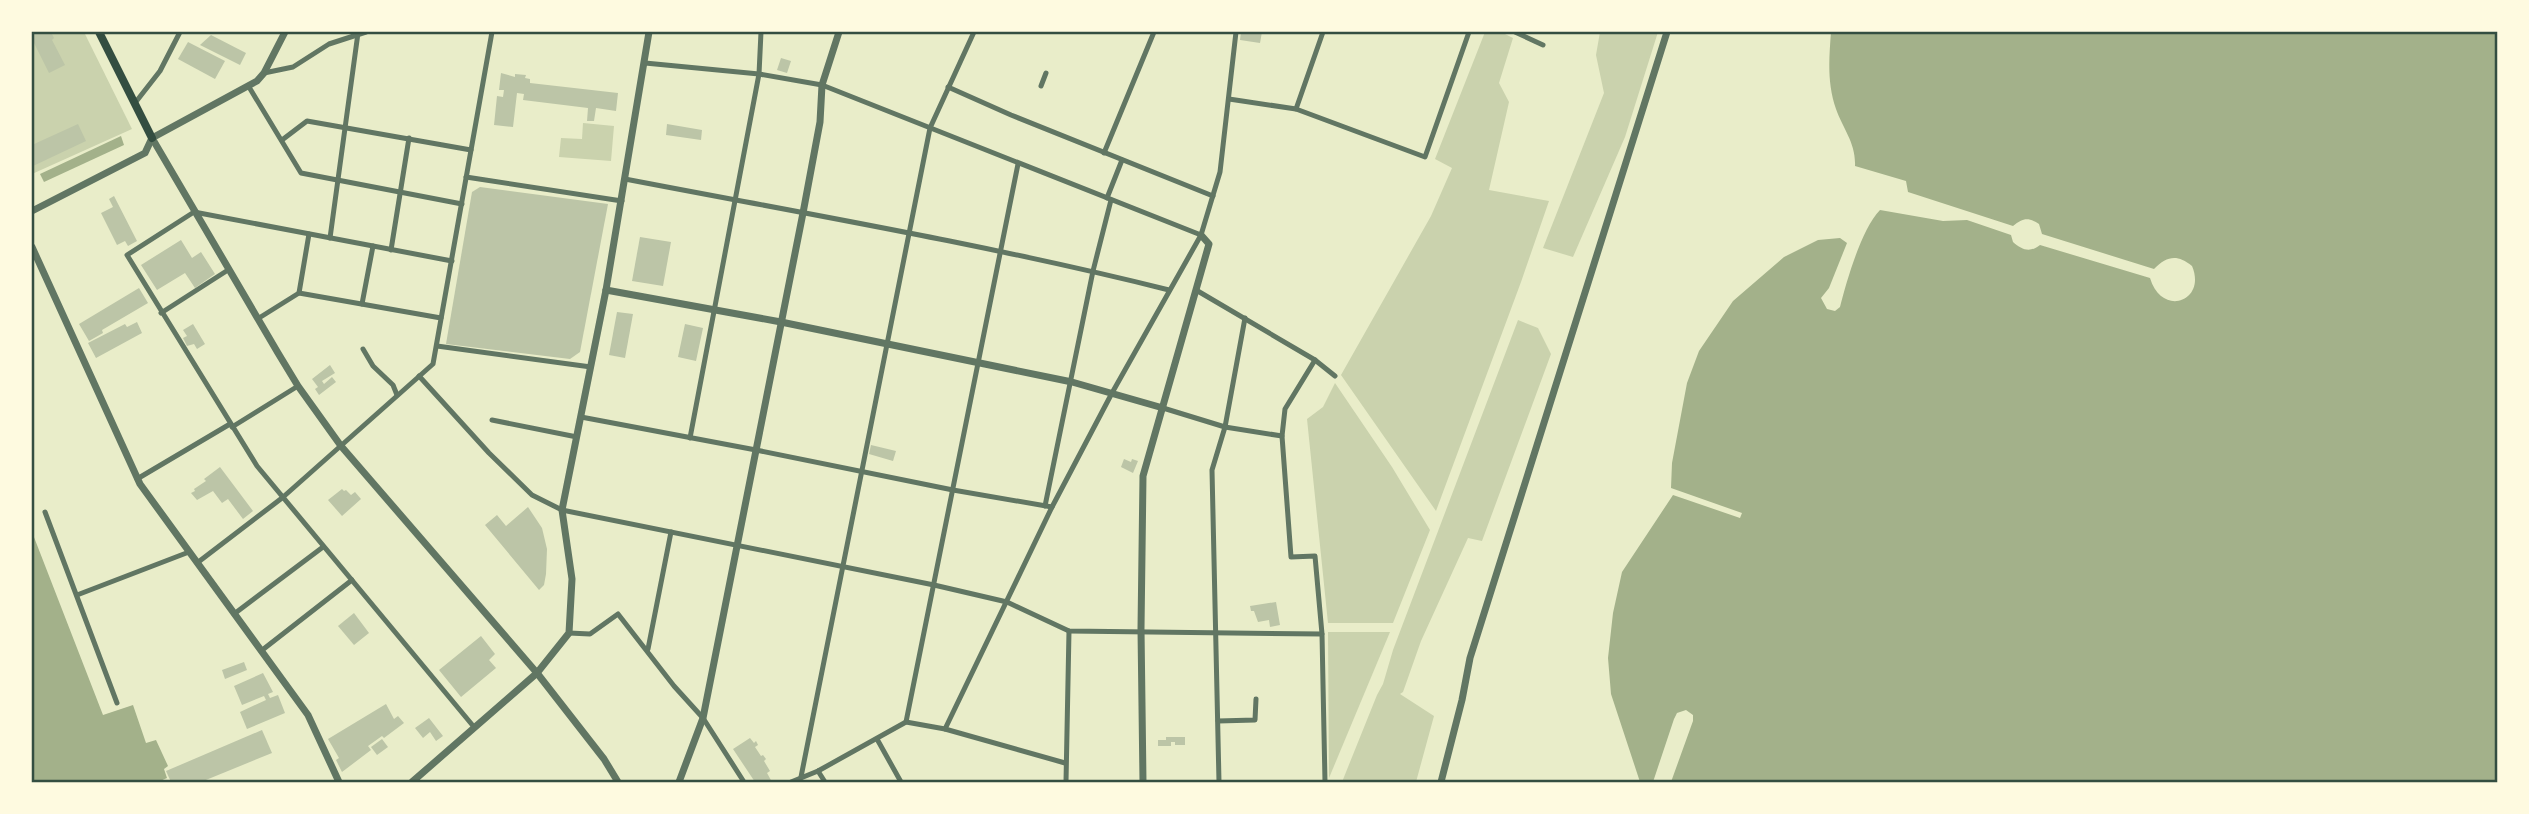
<svg xmlns="http://www.w3.org/2000/svg" width="2529" height="814" font-family="'Noto Sans',sans-serif">
	<rect width="100%" height="100%" fill="#e9edc9"/>
	<g fill="#cad2ad">
		<path d="M32,32H84L132,129L32,174Z"/>
		<path d="M1485,32H1501L1513,38L1499,83L1509,102L1489,190L1549,201L1521,282L1436,511L1341,375L1431,216L1452,168L1435,159Z"/>
		<path d="M1600,32H1658L1625,137L1573,257L1543,248L1604,93L1596,55Z"/>
		<path d="M583,123L614,126L611,161L559,157L561,138L582,139Z"/>
		<path d="M1518,320L1538,328L1551,354L1482,541L1468,538L1421,641L1403,692L1400,694L1434,716L1416,782H1342L1377,695L1383,684L1393,650Z"/>
		<path d="M1335,383L1392,467L1430,530L1393,623H1328L1307,419L1323,407Z"/>
		<path d="M1328,632H1390L1329,778Z"/>
	</g>
	<g fill="#a3b18a">
		<path d="M1831,32H2497V782H1671L1693,721V715L1686,710L1677,713L1674,719L1653,782H1640L1611,694L1608,658L1613,613L1622,572L1673,495L1740,518L1742,513L1671,488L1672,463L1687,383L1699,351L1733,301L1784,257L1818,240L1840,238L1847,243L1829,288L1821,298L1827,309L1835,311L1840,307C1847,280 1861,230 1880,210L1943,221L1967,220L2011,235L2013,242C2022,250 2030,253 2040,245L2150,278C2162,318 2207,301 2192,266C2177,254 2167,256 2154,269L2042,234L2039,224C2028,217 2023,218 2013,226L1908,192L1906,181L1855,166C1856,143 1843,129 1836,109C1827,83 1829,59 1831,32Z"/>
		<path d="M121,136L124,145L44,182L40,174Z"/>
		<path d="M32,532L103,715L133,705L146,743L156,740L168,766L164,769L167,778L158,782H32Z"/>
	</g>
	<g fill="#bcc5a7">
		<path d="M32,32H51L54,38L52,40L65,65L49,73L32,39Z"/>
		<path d="M1241,32H1262L1260,43L1240,40Z"/>
		<path d="M211,35L246,53L240,65L200,45Z"/>
		<path d="M188,42L225,61L215,79L178,59Z"/>
		<path d="M781,58L791,61L787,73L777,70Z"/>
		<path d="M501,73L515,77V74L526,75L525,78L530,79V83L618,93L616,111L596,108L594,121H587L588,108L523,100L524,94L517,93L513,127L494,125L497,96L503,97L504,90H499Z"/>
		<path d="M78,124L86,141L33,166L32,145Z"/>
		<path d="M667,124L702,130L701,140L666,135Z"/>
		<path d="M480,187L608,204L580,352L570,359L446,344L472,192Z"/>
		<path d="M114,196L137,241L128,246L125,241L117,245L101,213L113,207L109,199Z"/>
		<path d="M640,237L671,242L663,286L632,281Z"/>
		<path d="M181,240L192,258L201,252L215,274L195,288L185,273L157,290L141,265Z"/>
		<path d="M139,288L148,303L102,330L103,333L89,341L79,324Z"/>
		<path d="M617,312L633,314L625,358L609,355Z"/>
		<path d="M137,322L142,333L96,358L88,343L125,324L127,327Z"/>
		<path d="M193,324L205,344L197,349L194,344L187,346L183,338L187,336L183,330Z"/>
		<path d="M685,324L703,328L696,361L678,357Z"/>
		<path d="M330,365L335,373L322,381L324,384L332,377L336,382L319,395L315,389L318,387L312,379Z"/>
		<path d="M871,445L896,451L893,461L869,454Z"/>
		<path d="M1124,459L1131,462L1132,459L1138,461L1133,473L1121,467Z"/>
		<path d="M220,467L253,511L243,519L228,499L222,503L213,491L197,500L191,493L195,491L194,489L206,481L204,479Z"/>
		<path d="M342,489L344,491L346,490L351,495L355,492L361,499L342,516L328,500Z"/>
		<path d="M528,507L542,528L547,549L546,574L544,585L539,590L485,525L497,515L506,526Z"/>
		<path d="M1276,602L1280,625L1270,627L1269,620L1258,622L1254,611H1251L1250,606Z"/>
		<path d="M354,613L369,633L354,645L338,626Z"/>
		<path d="M481,636L495,654L489,660L496,668L461,697L439,670Z"/>
		<path d="M244,662L247,670L225,679L222,670Z"/>
		<path d="M263,673L273,692L268,694L270,698L278,695L285,713L247,729L240,712L266,700L264,696L242,705L234,686Z"/>
		<path d="M386,704L394,719L398,716L404,723L384,738L382,736L368,746L371,750L342,772L336,760L339,758L328,739Z"/>
		<path d="M429,718L443,736L436,741L430,732L423,738L415,728Z"/>
		<path d="M262,730L272,753L201,782H171L166,771Z"/>
		<path d="M1166,737H1185V745H1175V742H1171V746H1158V740H1166Z"/>
		<path d="M750,738L754,743L756,741L758,745L755,747L761,756L763,755L766,759L764,761L770,771L767,773L772,782H755L733,749Z"/>
		<path d="M382,739L388,747L377,755L371,747Z"/>
	</g>
	<g fill="none" stroke-linecap="round" stroke-linejoin="round">
		<g stroke="#617663" stroke-width="5">
			<path d="M1515,32L1543,45"/>
			<path d="M645,63L759,74L822,85L1201,235"/>
			<path d="M264,73L293,67L329,44L366,32"/>
			<path d="M1041,86L1046,73"/>
			<path d="M249,87L301,173L462,204"/>
			<path d="M948,87L1011,115L1213,196"/>
			<path d="M1229,99L1296,109L1425,157L1469,32"/>
			<path d="M135,103L160,71L180,32"/>
			<path d="M1296,109L1323,32"/>
			<path d="M282,140L307,121L471,150"/>
			<path d="M1104,153L1154,32"/>
			<path d="M466,177L622,201"/>
			<path d="M625,179C807,214 989,245 1169,290"/>
			<path d="M1107,198L1122,160"/>
			<path d="M330,238L358,33"/>
			<path d="M391,250L409,138"/>
			<path d="M452,261L194,212L127,255L257,466L474,727"/>
			<path d="M1196,290L1315,360L1335,376"/>
			<path d="M299,293L309,234"/>
			<path d="M362,304L373,246"/>
			<path d="M161,313L228,270"/>
			<path d="M259,318L299,293L441,318"/>
			<path d="M437,346L591,367"/>
			<path d="M363,349L373,366L393,385L397,395"/>
			<path d="M1315,360L1285,409L1282,436L1291,557L1315,556L1322,634L1325,782"/>
			<path d="M419,376L489,453L532,495L562,510L934,585L1007,602L1069,631L1322,634"/>
			<path d="M1163,408L1225,427L1282,436"/>
			<path d="M581,417L756,450L953,490L1052,507"/>
			<path d="M492,420L577,437"/>
			<path d="M232,427L298,386"/>
			<path d="M690,438L759,74L761,32"/>
			<path d="M137,479L230,424"/>
			<path d="M1045,506L1093,271L1111,200"/>
			<path d="M45,512L117,703"/>
			<path d="M197,563L282,498L433,364L492,32"/>
			<path d="M77,595L189,552"/>
			<path d="M234,614L323,547"/>
			<path d="M569,633L590,634L618,614L674,686L703,718L744,782"/>
			<path d="M648,649L671,532"/>
			<path d="M261,651L352,580"/>
			<path d="M1218,721L1255,720L1256,699"/>
			<path d="M906,722L1018,164"/>
			<path d="M945,729L1052,507L1112,393L1201,235L1220,172L1236,32"/>
			<path d="M877,739L901,782"/>
			<path d="M818,771L825,782"/>
			<path d="M801,777L930,128L974,32"/>
			<path d="M791,782L818,771L906,722L945,729L1065,763"/>
			<path d="M1066,782L1069,631"/>
			<path d="M1219,782L1212,470L1225,427L1245,318"/>
		</g>
		<g stroke="#617663" stroke-width="7">
			<path d="M152,138L278,353L298,386L341,446L537,673L604,759L618,782"/>
			<path d="M32,211L145,153L152,138L257,81L264,73L285,32"/>
			<path d="M32,247L140,484L308,715L339,782"/>
			<path d="M606,290L781,322L1072,382L1163,408"/>
			<path d="M412,782L537,673L569,633L572,579L562,510L606,290L649,32"/>
			<path d="M679,782L703,718L803,213L820,122L822,85L839,32"/>
			<path d="M1143,782L1141,629L1143,476L1209,244L1201,235"/>
			<path d="M1441,782L1462,700L1470,658L1667,32"/>
		</g>
		<path stroke="#344e41" stroke-width="8" d="M99,32L152,138"/>
	</g>
	<rect width="2529" height="814" fill="none" stroke="#fefae0" stroke-width="66"/>
	<rect x="33" y="33" width="2463" height="748" fill="none" stroke="#344e41" stroke-width="2.5"/>
</svg>
